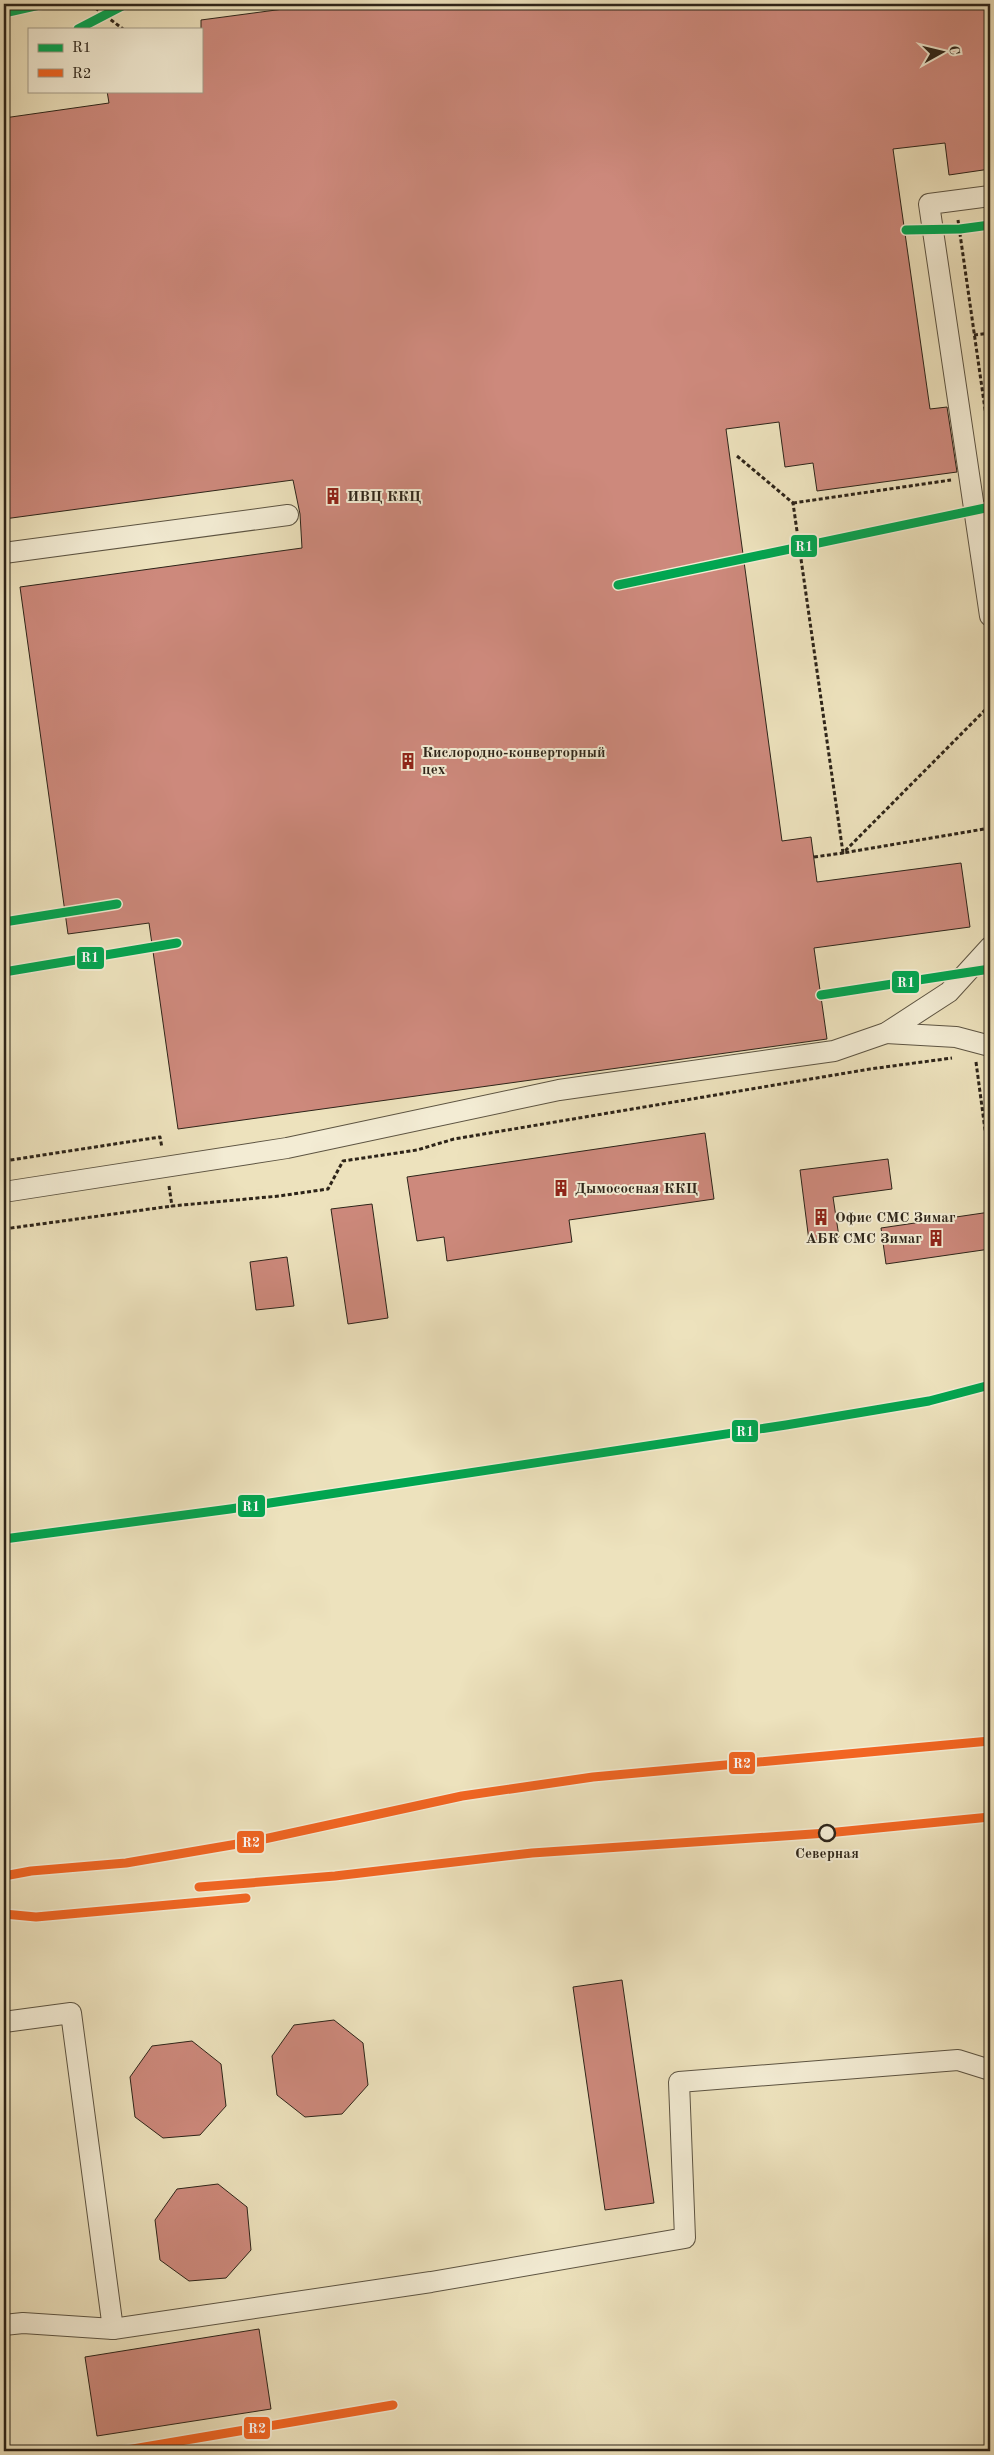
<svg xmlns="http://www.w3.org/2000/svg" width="994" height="2455" font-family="'Old Standard TT',serif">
	<rect width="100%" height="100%" fill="#ede2bd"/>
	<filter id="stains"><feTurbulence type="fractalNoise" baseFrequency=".004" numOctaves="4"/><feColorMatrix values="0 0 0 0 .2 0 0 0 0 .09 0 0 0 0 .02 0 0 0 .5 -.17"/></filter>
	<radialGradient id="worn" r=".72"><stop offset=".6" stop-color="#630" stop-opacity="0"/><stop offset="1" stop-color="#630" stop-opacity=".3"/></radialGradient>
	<g fill="#cd897c" stroke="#2d2419">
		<path d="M321,4H990V169L949,175L945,143L893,149L930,409L947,407L957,472L817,491L813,463L785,467L779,422L726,429L782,841L811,837L817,882L961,863L970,927L814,948L827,1039L178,1129L149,923L68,934L20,587L302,548L300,514L293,480L4,519V118L109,103L107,91H201V20Z"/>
		<path d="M705,1133L714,1199L569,1220L572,1242L447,1261L444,1237L417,1241L407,1177Z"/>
		<path d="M888,1159L892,1189L833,1197L839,1237L809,1241L800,1170Z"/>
		<path d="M372,1204L388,1318L348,1324L331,1209Z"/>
		<path d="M990,1212V1249L886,1264L881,1228Z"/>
		<path d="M287,1257L294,1306L256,1310L250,1262Z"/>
		<path d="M622,1980L654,2203L605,2210L573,1987Z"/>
		<path d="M334,2020L363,2043L368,2085L342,2114L305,2117L277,2095L272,2056L294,2025Z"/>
		<path d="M192,2041L221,2064L226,2106L200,2135L163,2138L135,2117L130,2077L152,2046Z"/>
		<path d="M218,2184L247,2207L251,2250L226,2278L189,2281L160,2260L155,2220L177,2189Z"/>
		<path d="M259,2329L271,2409L97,2436L85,2357Z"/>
	</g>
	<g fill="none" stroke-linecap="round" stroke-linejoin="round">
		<g stroke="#5d5442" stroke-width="22">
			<g id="minor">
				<path d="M990,196L929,204L990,616"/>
				<path d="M4,553L288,515"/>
				<path d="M886,1033L956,1037L990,1046"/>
				<path d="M4,1192L287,1148L559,1090L834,1051L886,1033L949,992L990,947"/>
				<path d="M4,2022L71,2013L113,2329L23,2323L4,2325"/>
				<path d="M113,2329L431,2282L685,2238L679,2082L958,2060L990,2070"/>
			</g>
		</g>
		<g stroke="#2d2419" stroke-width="3" stroke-dasharray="4 2.5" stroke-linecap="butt">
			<path d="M90,4L123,29"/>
			<path d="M958,220L990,444"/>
			<path d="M974,335L990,333"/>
			<path d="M737,456L793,503L843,853L990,828"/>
			<path d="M793,503L951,480"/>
			<path d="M814,857L843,853L990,705"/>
			<path d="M976,1062L988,1152"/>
			<path d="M4,1161L160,1137L162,1148"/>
			<path d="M169,1186L172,1206L279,1196L328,1189L343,1161L417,1150L454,1139L870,1069L952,1058"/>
			<path d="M4,1229L172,1206"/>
		</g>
		<use href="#minor" stroke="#f3ecd4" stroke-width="20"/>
		<g stroke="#f3ecd4" stroke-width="12">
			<g id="rail-1">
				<path d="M4,13L44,4"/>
				<path d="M78,29L126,4"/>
				<path d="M906,230L960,229L990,225"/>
				<path d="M618,585L990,507"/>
				<path d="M4,922L117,904"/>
				<path d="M4,972L177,943"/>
				<path d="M821,995L990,969"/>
				<path d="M4,1539L230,1509L786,1425L929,1401L990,1385"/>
			</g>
		</g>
		<g stroke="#f3ecd4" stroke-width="12">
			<g id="rail-2">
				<path d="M4,1876L31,1871L126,1863L255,1841L462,1796L593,1777L990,1741"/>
				<path d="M199,1887L335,1876L532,1853L827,1833L990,1817"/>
				<path d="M4,1914L36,1917L246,1898"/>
				<path d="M121,2451L393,2405"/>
			</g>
		</g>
		<use href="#rail-1" stroke="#00a651" stroke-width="9"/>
		<use href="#rail-2" stroke="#f26522" stroke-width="9"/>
	</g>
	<defs>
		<g id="building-bare" transform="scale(1.35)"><path d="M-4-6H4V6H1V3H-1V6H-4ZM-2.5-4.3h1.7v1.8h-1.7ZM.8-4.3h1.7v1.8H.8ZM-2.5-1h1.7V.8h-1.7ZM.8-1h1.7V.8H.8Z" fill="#8f2418" stroke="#f3ecd4" stroke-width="2.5" paint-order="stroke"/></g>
	</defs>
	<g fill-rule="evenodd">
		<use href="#building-bare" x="333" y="496"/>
		<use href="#building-bare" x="408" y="761"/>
		<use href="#building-bare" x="561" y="1188"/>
		<use href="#building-bare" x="821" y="1217"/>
		<use href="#building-bare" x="936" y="1238"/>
	</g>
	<circle fill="#f3ecd4" stroke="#2d2419" stroke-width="2.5" cx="827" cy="1833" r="8"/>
	<g text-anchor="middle" stroke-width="4" stroke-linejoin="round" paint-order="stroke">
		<g font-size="15" font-weight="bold" fill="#2d2419" stroke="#f3ecd4" text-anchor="start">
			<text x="347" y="501">ИВЦ ККЦ</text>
			<text x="422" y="757">Кислородно-конверторный<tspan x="422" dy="17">цех</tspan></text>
			<text x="575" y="1193">Дымососная ККЦ</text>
			<text x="835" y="1222">Офис СМС Зимаг</text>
			<text x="922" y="1243" text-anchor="end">АБК СМС Зимаг</text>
		</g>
		<g font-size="15" font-weight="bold" fill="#2d2419" stroke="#f3ecd4">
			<text x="827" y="1858">Северная</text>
		</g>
	</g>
	<g stroke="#f3ecd4" stroke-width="2">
		<rect x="790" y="534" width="28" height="24" rx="5" fill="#00a651"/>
		<rect x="76" y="946" width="29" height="24" rx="5" fill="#00a651"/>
		<rect x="891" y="970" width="29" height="24" rx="5" fill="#00a651"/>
		<rect x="731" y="1419" width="28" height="24" rx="5" fill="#00a651"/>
		<rect x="237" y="1494" width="29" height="24" rx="5" fill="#00a651"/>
		<rect x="728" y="1751" width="28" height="24" rx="5" fill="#f26522"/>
		<rect x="236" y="1830" width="29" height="24" rx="5" fill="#f26522"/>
		<rect x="243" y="2416" width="28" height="24" rx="5" fill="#f26522"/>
	</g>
	<g font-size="14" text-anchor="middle" font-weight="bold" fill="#fff">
		<text x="804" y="551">R1</text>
		<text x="90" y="962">R1</text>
		<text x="906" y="987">R1</text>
		<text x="745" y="1436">R1</text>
		<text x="251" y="1511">R1</text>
		<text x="742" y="1768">R2</text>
		<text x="251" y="1847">R2</text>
		<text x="257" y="2433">R2</text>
	</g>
	<rect width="994" height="2455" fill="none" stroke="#ede2bd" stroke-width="20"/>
	<rect x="5" y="5" width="984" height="2445" fill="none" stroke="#2d2419" stroke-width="2.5"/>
	<rect x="10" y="10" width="974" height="2435" fill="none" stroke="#2d2419"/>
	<rect x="28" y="28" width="175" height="65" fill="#f3ecd4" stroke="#a49c89"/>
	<rect x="38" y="44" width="25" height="8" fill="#00a651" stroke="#a49c89"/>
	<text x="72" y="52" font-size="15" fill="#2d2419">R1</text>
	<rect x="38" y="69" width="25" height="8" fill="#f26522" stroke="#a49c89"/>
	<text x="72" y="78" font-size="15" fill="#2d2419">R2</text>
	<g transform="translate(942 52) rotate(82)" stroke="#f3ecd4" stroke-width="4" paint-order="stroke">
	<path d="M0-4L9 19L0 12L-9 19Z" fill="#2d2419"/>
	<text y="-8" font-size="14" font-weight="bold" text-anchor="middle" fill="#2d2419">С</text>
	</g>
	<rect width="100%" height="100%" filter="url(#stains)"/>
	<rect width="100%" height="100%" fill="url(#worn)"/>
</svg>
